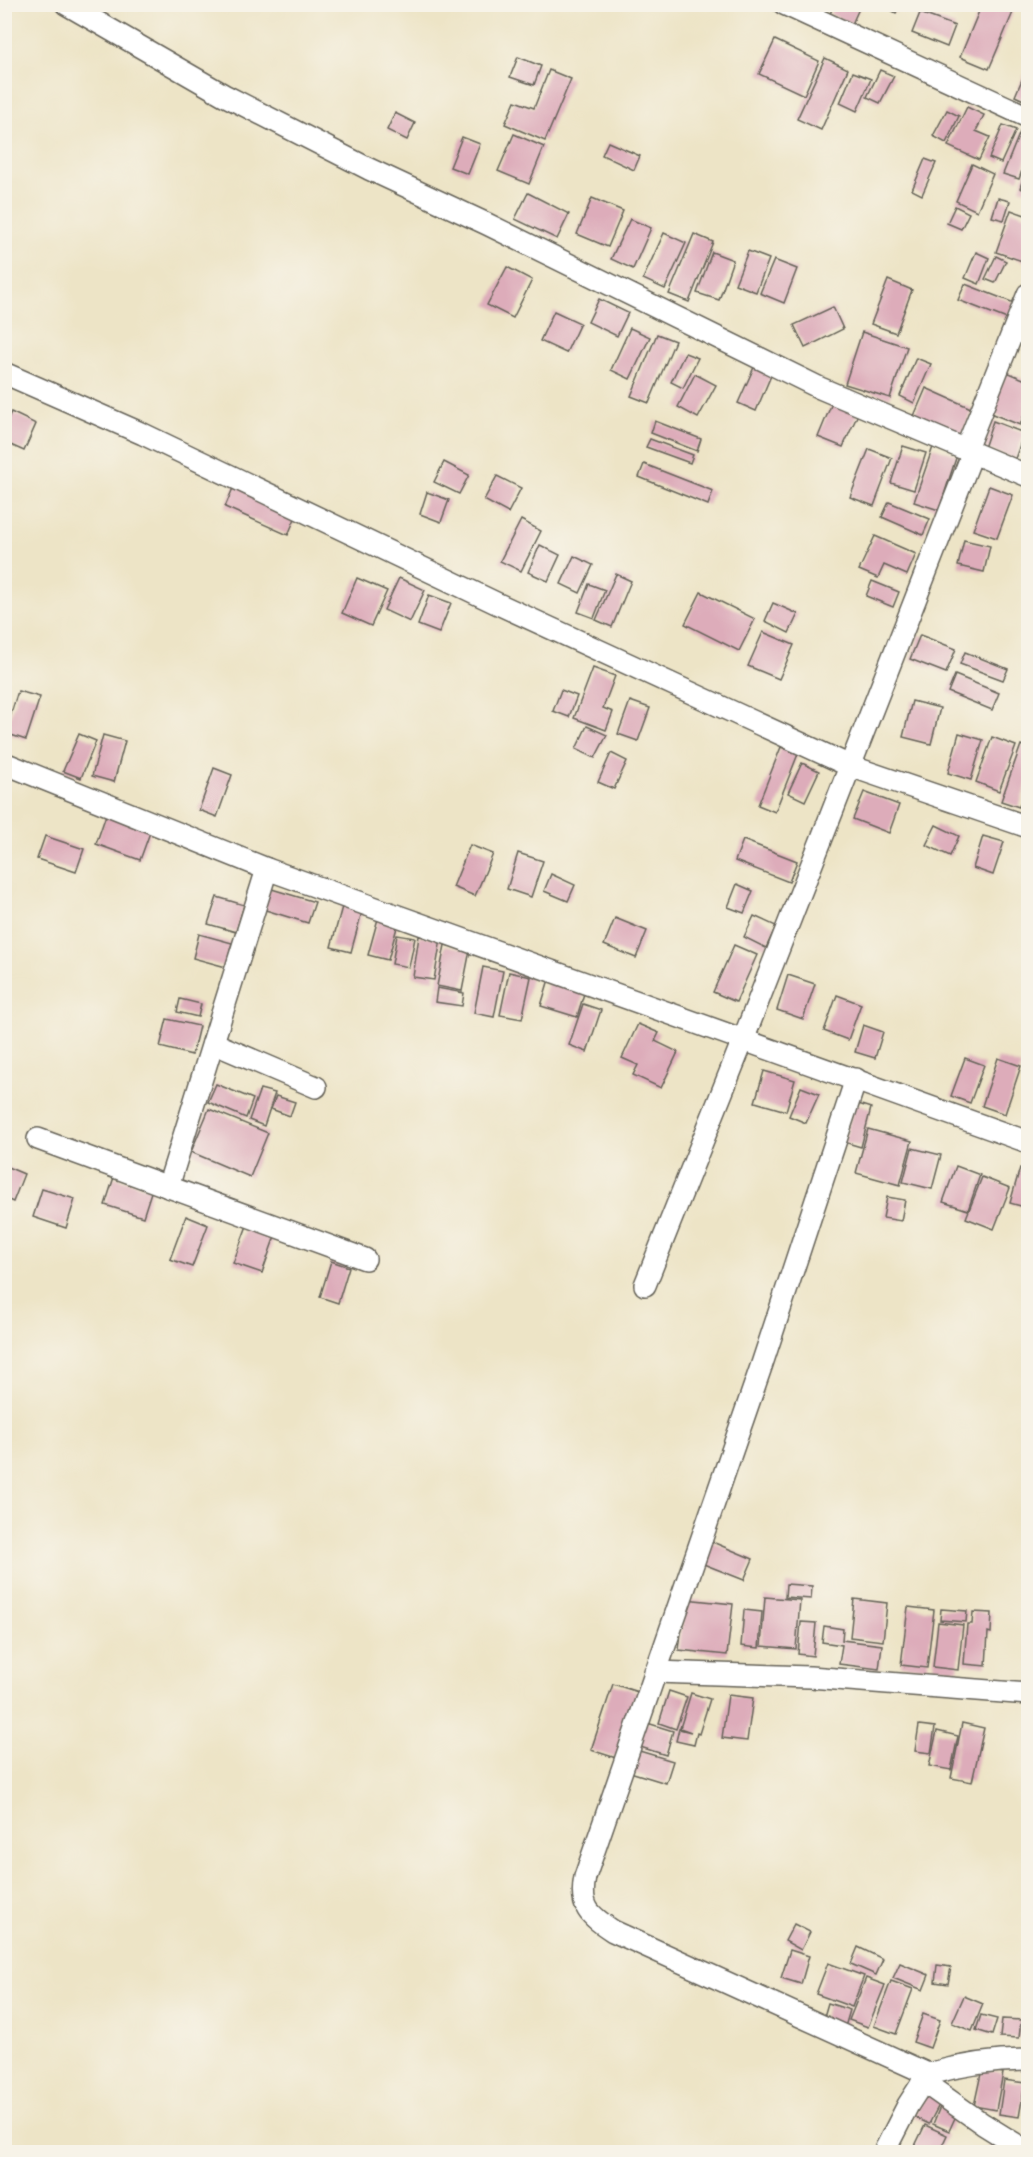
<svg xmlns="http://www.w3.org/2000/svg" width="1033" height="2157" font-family="'IM FELL DW Pica',serif">
	<rect width="100%" height="100%" fill="#f7f3e8"/>
	<filter id="ink" filterUnits="userSpaceOnUse"><feTurbulence type="fractalNoise" baseFrequency=".0167" numOctaves="2"/><feDisplacementMap in="SourceGraphic" scale="12" xChannelSelector="R" yChannelSelector="G"/><feConvolveMatrix kernelMatrix="1 2 1 2 8 2 1 2 1" color-interpolation-filters="sRGB"/></filter>
	<filter id="wash" filterUnits="userSpaceOnUse"><feTurbulence type="fractalNoise" baseFrequency=".008" numOctaves="4" result="noise"/><feDisplacementMap in="SourceGraphic" scale="24" xChannelSelector="R" yChannelSelector="G"/><feGaussianBlur stdDeviation="1.35" result="paint"/><feColorMatrix in="noise" values="0 0 0 0 0 0 0 0 0 0 0 0 0 0 0 0 0 1.4 0 .05"/><feComposite in="paint" operator="in"/></filter>
	<g filter="url(#wash)">
		<rect width="100%" height="100%" fill="#ede4c6"/>
		<g id="blocks">
			<g fill="#ddacba">
				<path d="M834,4H861L852,24L830,14Z"/>
				<path d="M880,4H901L896,13Z"/>
				<path d="M982,4H1000L1014,10L989,69L960,57Z"/>
				<path d="M920,13L955,26L947,47L912,33Z"/>
				<path d="M775,40L819,61L804,95L759,74Z"/>
				<path d="M518,57L541,66L534,85L510,77Z"/>
				<path d="M825,58L848,69L821,130L797,119Z"/>
				<path d="M549,70L571,79L545,141L505,124L515,101L534,108Z"/>
				<path d="M880,70L894,76L880,103L867,97Z"/>
				<path d="M853,72L871,79L857,111L840,103Z"/>
				<path d="M1024,75L1028,77V102L1015,96Z"/>
				<path d="M967,107L984,115L976,131L990,137L979,160L948,146Z"/>
				<path d="M947,110L959,116L946,143L933,136Z"/>
				<path d="M395,113L415,123L407,140L387,130Z"/>
				<path d="M1003,125L1016,130L1001,163L989,158Z"/>
				<path d="M1020,132L1028,135V154L1019,179L1003,174Z"/>
				<path d="M514,134L544,147L529,184L498,171Z"/>
				<path d="M462,137L480,144L468,174L450,167Z"/>
				<path d="M608,142L640,156L634,170L602,155Z"/>
				<path d="M925,159L936,163L922,195L912,190Z"/>
				<path d="M1028,163V191L1020,188Z"/>
				<path d="M972,164L993,174L977,211L956,201Z"/>
				<path d="M528,193L569,214L557,239L515,219Z"/>
				<path d="M592,198L623,211L608,247L577,234Z"/>
				<path d="M998,198L1010,201L1004,220L992,217Z"/>
				<path d="M955,206L969,213L961,229L947,223Z"/>
				<path d="M1011,210L1028,216V263L996,252Z"/>
				<path d="M630,219L651,228L633,269L611,259Z"/>
				<path d="M664,233L686,243L665,289L643,279Z"/>
				<path d="M694,234L713,242L689,302L669,294Z"/>
				<path d="M748,251L769,259L756,292L735,284Z"/>
				<path d="M712,252L733,260L719,300L697,293Z"/>
				<path d="M976,252L989,258L979,284L965,278Z"/>
				<path d="M996,256L1006,261L995,283L985,279Z"/>
				<path d="M774,260L797,269L784,303L760,293Z"/>
				<path d="M507,267L532,280L513,318L487,305Z"/>
				<path d="M888,280L912,290L896,333L871,324Z"/>
				<path d="M965,284L1014,303L1007,319L958,300Z"/>
				<path d="M599,299L628,313L617,336L588,322Z"/>
				<path d="M833,307L843,329L805,348L794,325Z"/>
				<path d="M554,311L580,323L566,353L540,341Z"/>
				<path d="M630,328L650,337L630,379L611,370Z"/>
				<path d="M862,332L907,347L890,398L845,384Z"/>
				<path d="M657,334L675,341L649,403L631,396Z"/>
				<path d="M685,353L698,358L683,388L671,382Z"/>
				<path d="M916,358L931,364L914,403L900,396Z"/>
				<path d="M755,365L772,373L756,411L738,403Z"/>
				<path d="M1007,372L1028,381V405L1020,425L990,413Z"/>
				<path d="M695,374L716,385L698,418L678,407Z"/>
				<path d="M926,388L973,409L961,436L914,416Z"/>
				<path d="M832,403L858,414L843,447L818,437Z"/>
				<path d="M11,412L36,424L24,451L4,442V427Z"/>
				<path d="M655,421L701,439L697,451L651,433Z"/>
				<path d="M993,421L1024,433L1015,459L984,448Z"/>
				<path d="M650,439L693,455L690,463L646,447Z"/>
				<path d="M903,446L926,453L914,490L891,483Z"/>
				<path d="M933,447L957,455L939,510L914,502Z"/>
				<path d="M869,449L892,458L874,506L850,497Z"/>
				<path d="M444,462L469,475L459,494L434,482Z"/>
				<path d="M644,464L713,491L708,505L639,477Z"/>
				<path d="M497,476L521,488L508,513L484,500Z"/>
				<path d="M236,481L299,509L288,535L225,507Z"/>
				<path d="M989,486L1013,495L997,538L973,530Z"/>
				<path d="M427,492L449,500L441,522L420,514Z"/>
				<path d="M889,502L930,519L923,535L882,517Z"/>
				<path d="M521,520L541,531L521,571L500,561Z"/>
				<path d="M875,536L916,554L907,575L884,565L878,578L859,570Z"/>
				<path d="M964,540L990,546L984,572L958,566Z"/>
				<path d="M540,545L560,555L548,581L528,572Z"/>
				<path d="M574,556L593,565L580,593L561,584Z"/>
				<path d="M616,574L631,581L612,627L596,620Z"/>
				<path d="M357,578L387,591L371,626L342,613Z"/>
				<path d="M399,578L425,590L410,622L384,610Z"/>
				<path d="M872,581L899,592L893,607L866,596Z"/>
				<path d="M589,584L605,590L594,618L578,612Z"/>
				<path d="M701,592L755,619L739,651L685,624Z"/>
				<path d="M429,595L451,603L439,633L418,625Z"/>
				<path d="M773,603L798,614L789,633L765,621Z"/>
				<path d="M763,632L794,645L779,679L748,666Z"/>
				<path d="M920,635L956,649L946,673L910,659Z"/>
				<path d="M965,652L1008,669L1003,680L960,664Z"/>
				<path d="M593,668L615,676L603,708L613,712L606,730L574,718Z"/>
				<path d="M955,675L999,693L992,710L948,692Z"/>
				<path d="M561,690L577,696L569,717L553,711Z"/>
				<path d="M18,691L40,697L26,740L5,733Z"/>
				<path d="M630,701L650,708L638,741L618,734Z"/>
				<path d="M912,701L940,708L931,744L903,737Z"/>
				<path d="M587,726L607,735L595,758L576,749Z"/>
				<path d="M959,733L983,740L971,780L948,773Z"/>
				<path d="M79,734L96,741L81,778L63,771Z"/>
				<path d="M103,735L125,741L114,782L92,776Z"/>
				<path d="M992,737L1016,746L999,791L976,782Z"/>
				<path d="M1021,745L1028,748V780L1019,807L1001,801Z"/>
				<path d="M781,747L798,754L775,812L758,805Z"/>
				<path d="M611,753L627,761L614,789L598,782Z"/>
				<path d="M802,763L819,771L805,801L788,793Z"/>
				<path d="M214,768L232,775L217,817L199,810Z"/>
				<path d="M864,792L899,805L889,833L853,819Z"/>
				<path d="M107,812L152,827L140,860L96,844Z"/>
				<path d="M936,825L959,836L950,856L926,845Z"/>
				<path d="M45,836L84,849L76,872L37,859Z"/>
				<path d="M983,836L1004,842L993,875L973,868Z"/>
				<path d="M743,840L797,861L789,882L735,861Z"/>
				<path d="M470,845L493,854L475,896L453,887Z"/>
				<path d="M518,853L543,861L531,897L507,889Z"/>
				<path d="M551,874L575,885L568,901L544,891Z"/>
				<path d="M737,884L753,891L744,913L728,907Z"/>
				<path d="M265,887L315,902L308,923L259,908Z"/>
				<path d="M217,897L244,905L236,932L208,924Z"/>
				<path d="M343,903L363,908L351,952L331,947Z"/>
				<path d="M379,915L399,920L388,960L368,955Z"/>
				<path d="M754,916L776,926L766,948L744,937Z"/>
				<path d="M615,918L647,931L636,958L604,945Z"/>
				<path d="M199,934L232,943L226,967L193,958Z"/>
				<path d="M397,935L415,938L409,967L392,964Z"/>
				<path d="M419,936L441,939L434,980L413,977Z"/>
				<path d="M445,945L470,950L462,991L437,986Z"/>
				<path d="M734,945L757,955L736,1002L713,992Z"/>
				<path d="M483,967L503,971L494,1017L474,1013Z"/>
				<path d="M509,972L531,977L522,1019L500,1015Z"/>
				<path d="M788,975L815,984L803,1019L777,1010Z"/>
				<path d="M549,979L585,990L577,1017L541,1006Z"/>
				<path d="M437,988L464,993L462,1006L435,1002Z"/>
				<path d="M837,995L861,1004L848,1040L824,1031Z"/>
				<path d="M180,999L201,1004L198,1017L177,1012Z"/>
				<path d="M583,1004L601,1010L587,1052L569,1045Z"/>
				<path d="M167,1019L199,1026L192,1055L160,1047Z"/>
				<path d="M638,1024L659,1033L655,1041L678,1052L661,1088L633,1075L638,1065L622,1058Z"/>
				<path d="M863,1025L883,1032L875,1058L855,1052Z"/>
				<path d="M965,1058L984,1065L970,1103L951,1096Z"/>
				<path d="M998,1058L1021,1066L1005,1114L982,1106Z"/>
				<path d="M764,1071L795,1080L786,1111L755,1102Z"/>
				<path d="M216,1084L253,1099L246,1118L208,1102Z"/>
				<path d="M801,1087L819,1094L806,1123L789,1116Z"/>
				<path d="M260,1089L275,1093L264,1126L249,1120Z"/>
				<path d="M276,1096L295,1102L290,1116L271,1109Z"/>
				<path d="M855,1103L871,1108L861,1147L844,1142Z"/>
				<path d="M209,1109L268,1133L250,1177L191,1152Z"/>
				<path d="M868,1129L912,1141L900,1185L856,1173Z"/>
				<path d="M912,1148L941,1155L932,1189L903,1182Z"/>
				<path d="M5,1166L24,1174L13,1202L4,1198Z"/>
				<path d="M956,1166L980,1175L968,1210L943,1202Z"/>
				<path d="M1020,1168L1028,1170V1208L1010,1203Z"/>
				<path d="M114,1177L152,1189L143,1217L105,1205Z"/>
				<path d="M982,1177L1010,1188L994,1229L966,1218Z"/>
				<path d="M42,1189L75,1199L66,1228L33,1217Z"/>
				<path d="M887,1197L905,1200L901,1221L883,1218Z"/>
				<path d="M186,1216L208,1225L192,1267L170,1259Z"/>
				<path d="M248,1223L276,1233L262,1273L233,1263Z"/>
				<path d="M331,1261L349,1267L338,1303L320,1297Z"/>
				<path d="M710,1541L753,1559L744,1580L701,1563Z"/>
				<path d="M786,1584L812,1586L811,1599L785,1597Z"/>
				<path d="M765,1597L800,1600L796,1649L761,1646Z"/>
				<path d="M685,1599L733,1604L727,1655L679,1650Z"/>
				<path d="M854,1599L887,1603L883,1641L850,1637Z"/>
				<path d="M908,1607L934,1610L927,1668L901,1665Z"/>
				<path d="M941,1609L967,1611L966,1622L940,1620Z"/>
				<path d="M744,1610L762,1612L759,1648L741,1646Z"/>
				<path d="M973,1612L992,1613L991,1633L988,1632L986,1666L964,1664L967,1624H972Z"/>
				<path d="M801,1622L816,1623L813,1656L798,1654Z"/>
				<path d="M938,1622L963,1625L958,1670L933,1667Z"/>
				<path d="M824,1626L843,1629L842,1640L882,1645L879,1669L839,1664L842,1645L822,1642Z"/>
				<path d="M613,1684L638,1692L616,1758L591,1750Z"/>
				<path d="M669,1691L687,1697L676,1729L659,1723Z"/>
				<path d="M691,1693L710,1699L699,1734L697,1733L694,1745L676,1741L679,1729L691,1732L680,1728Z"/>
				<path d="M728,1695L753,1698L747,1741L722,1738Z"/>
				<path d="M644,1722L673,1731L666,1755L637,1746Z"/>
				<path d="M962,1723L984,1728L972,1782L951,1778Z"/>
				<path d="M919,1725L935,1727L931,1753L915,1751Z"/>
				<path d="M937,1731L958,1736L951,1770L929,1766Z"/>
				<path d="M636,1750L673,1761L666,1783L630,1772Z"/>
				<path d="M794,1924L810,1932L801,1950L785,1941Z"/>
				<path d="M858,1947L883,1959L876,1975L851,1964Z"/>
				<path d="M790,1950L809,1956L801,1984L781,1978Z"/>
				<path d="M828,1963L864,1976L852,2007L816,1994Z"/>
				<path d="M900,1963L929,1975L923,1990L893,1978Z"/>
				<path d="M937,1965L951,1967L948,1984L935,1982Z"/>
				<path d="M866,1978L885,1985L868,2027L849,2020Z"/>
				<path d="M891,1981L913,1989L896,2034L874,2026Z"/>
				<path d="M964,1996L983,2004L972,2031L952,2023Z"/>
				<path d="M828,2003L850,2010L845,2027L823,2020Z"/>
				<path d="M923,2014L940,2020L930,2048L913,2042Z"/>
				<path d="M981,2015L997,2019L992,2035L976,2030Z"/>
				<path d="M1002,2019L1021,2020L1019,2038L1000,2037Z"/>
				<path d="M982,2069L1003,2073L996,2110L974,2106Z"/>
				<path d="M1004,2080L1025,2083L1019,2117L999,2114Z"/>
				<path d="M926,2094L941,2101L929,2124L914,2117Z"/>
				<path d="M942,2102L959,2109L949,2131L933,2124Z"/>
				<path d="M925,2125L947,2135L939,2152H912Z"/>
				<path d="M994,2137L1010,2152H987Z"/>
			</g>
		</g>
	</g>
	<g filter="url(#ink)">
		<use href="#blocks" fill-opacity="0" stroke="#656258" stroke-width="1.5"/>
		<g fill="none" stroke-linecap="round" stroke-linejoin="round">
			<g stroke="#656258" stroke-width="24">
				<g id="minor">
					<path d="M66,4L224,95L369,169L487,224L820,388L1028,476"/>
					<path d="M784,4L1028,117"/>
					<path d="M4,373L143,434L496,603L850,766L1028,827"/>
					<path d="M966,449L1028,294"/>
					<path d="M4,763L267,869L1028,1142"/>
					<path d="M213,1043L316,1087"/>
					<path d="M856,1079L762,1364L585,1877C579,1907 589,1915 613,1931L928,2074"/>
					<path d="M38,1139L365,1259"/>
					<path d="M168,1187L267,869"/>
					<path d="M645,1285L743,1040L973,452"/>
					<path d="M655,1672L810,1677L1028,1694"/>
					<path d="M922,2081L983,2124L1028,2152"/>
					<path d="M884,2152L908,2105L928,2074C961,2065 994,2060 1028,2060"/>
				</g>
			</g>
			<use href="#minor" stroke="#fff" stroke-width="21"/>
		</g>
	</g>
	<rect width="1033" height="2157" fill="none" stroke="#f7f3e8" stroke-width="24"/>
</svg>
